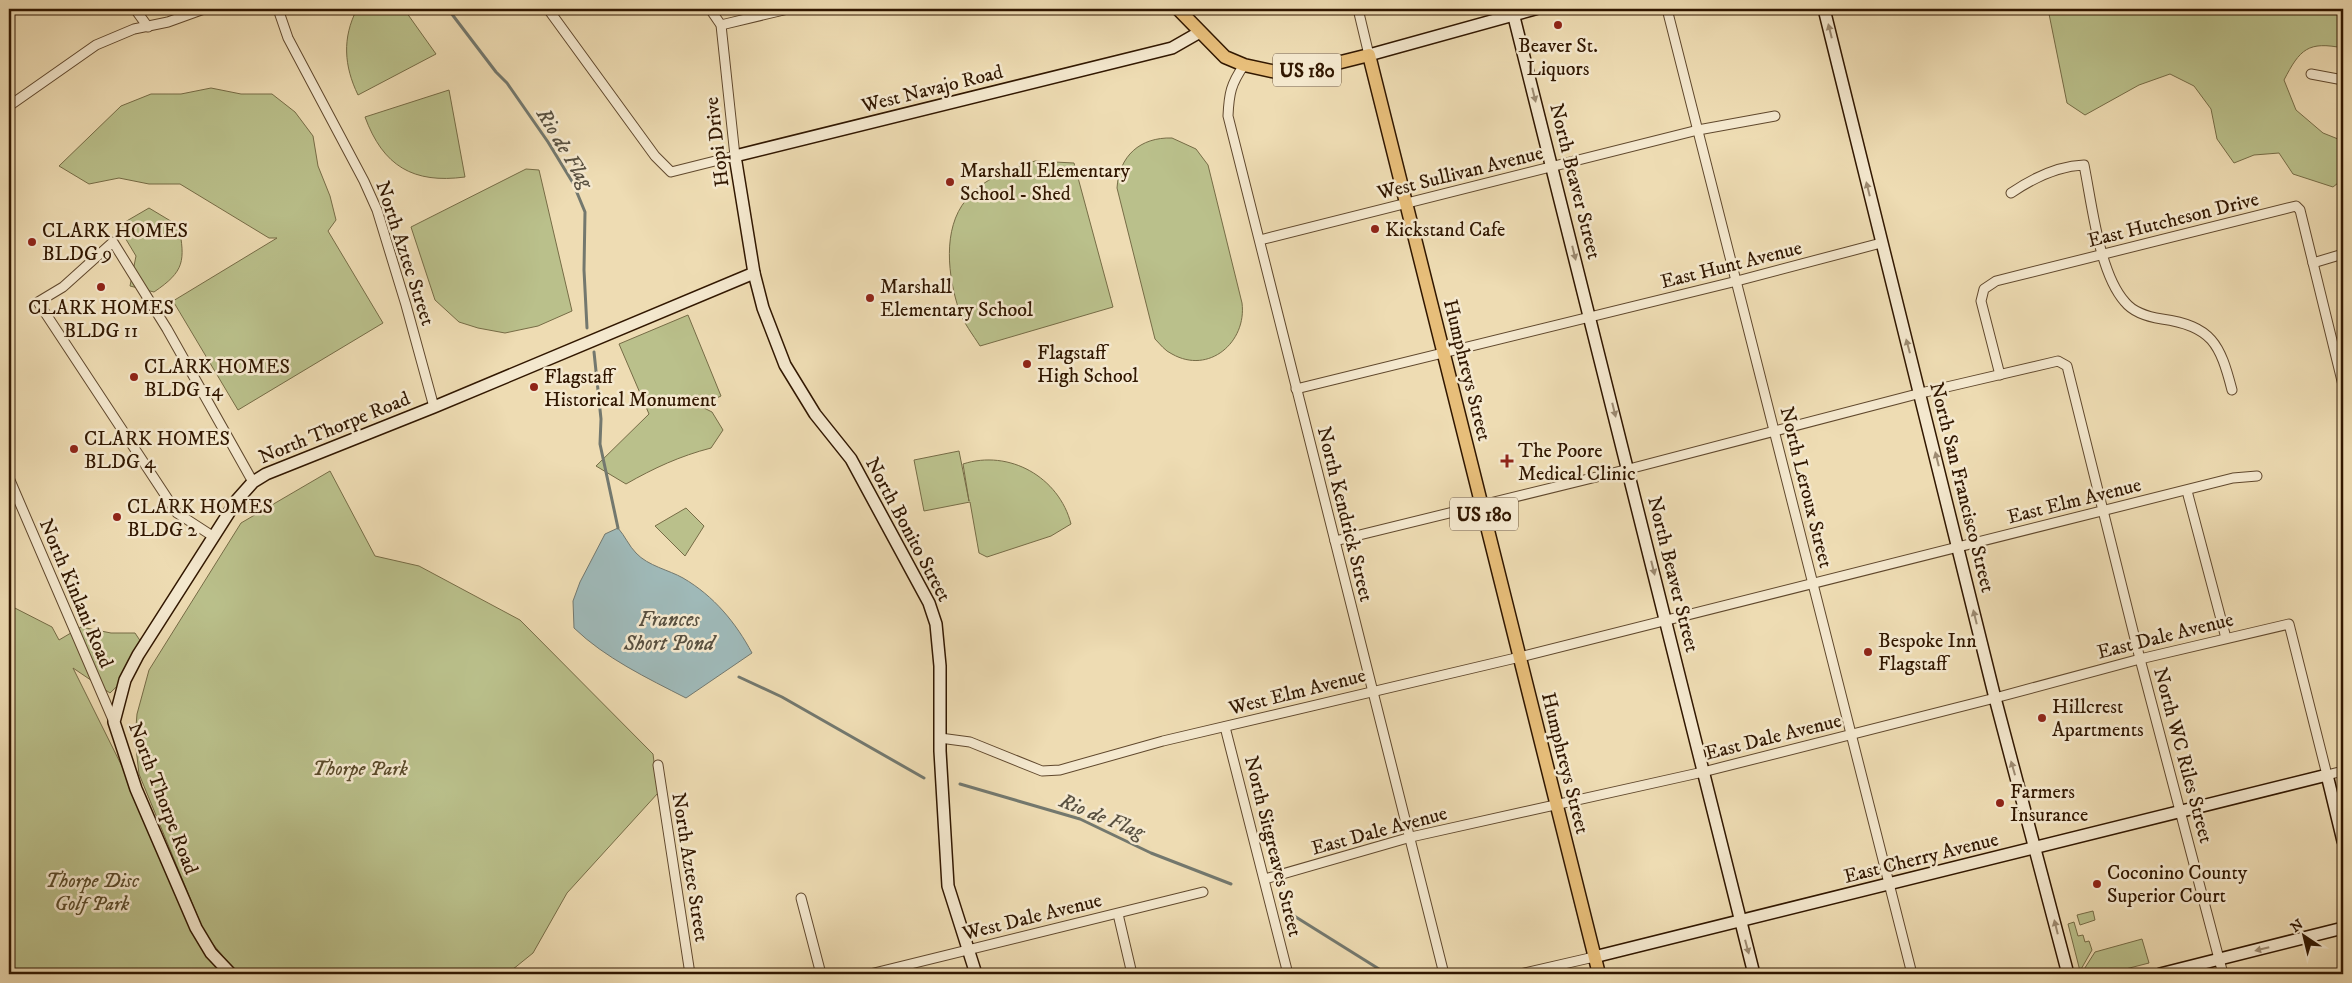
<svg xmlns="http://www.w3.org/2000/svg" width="2352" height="983" font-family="'IM FELL DW Pica',serif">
	<rect width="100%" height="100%" fill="#eedcb3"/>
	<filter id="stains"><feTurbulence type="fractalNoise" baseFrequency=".004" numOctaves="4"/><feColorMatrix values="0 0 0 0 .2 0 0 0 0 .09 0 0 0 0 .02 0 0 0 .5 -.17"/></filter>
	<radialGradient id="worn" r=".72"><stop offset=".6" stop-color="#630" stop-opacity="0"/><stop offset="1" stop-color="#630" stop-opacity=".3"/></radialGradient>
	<g fill="#bac08b" stroke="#766c46">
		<path d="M357,9H404L436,54L358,95C344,66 342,38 357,9Z"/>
		<path d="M2048,9H2343V48C2308,41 2300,49 2284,80L2296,110L2323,133L2343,141V179L2333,187L2293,174L2279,153L2254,155L2234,163L2217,139L2211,109L2194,86L2170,74L2139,85L2085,115L2067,103Z"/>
		<path d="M211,88L241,94H272L295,112L313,136L318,166L330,196L336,220L328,231L383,323L238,410L173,301L277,238H269L180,184H149L119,178L89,184L59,166L121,106L151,94H181Z"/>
		<path d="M449,90L465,177C413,184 383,166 365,117Z"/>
		<path d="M1172,138L1196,149L1208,165L1242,303C1247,342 1209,375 1172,354C1165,351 1160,344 1155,339L1117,188C1119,156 1140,137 1172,138Z"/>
		<path d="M1035,161L1074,163L1113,307L980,346C973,335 963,322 959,310C948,277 942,229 966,200C982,179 1010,169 1035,161Z"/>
		<path d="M526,169L539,170L572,311L538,326L505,333L478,328L459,322L435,300L411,227Z"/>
		<path d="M149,208L179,226C185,261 185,271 154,292L130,286L136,256L118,226Z"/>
		<path d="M688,315L721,396L700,406L712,412L723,430L711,448C680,456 654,468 626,484L596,466L649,414L619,344Z"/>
		<path d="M959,451L969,501L963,464C1009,449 1059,477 1071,524L1051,536L987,557L979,553L970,502L924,511L914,460Z"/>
		<path d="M330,471L375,556L419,566L520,620L653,754L658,793L567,893L533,953L507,974H238L207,937L232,974H9V605L52,627L59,640L81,627L111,633H135L147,651L135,669L110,693L73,668L202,927L139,774L135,739L137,714L149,670L241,523Z"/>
		<path d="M686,508L704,526L685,556L655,526Z"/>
		<path d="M2093,911L2095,920L2080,925L2077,915Z"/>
		<path d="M2074,922L2078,936L2083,935L2085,942L2089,941L2092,950L2080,971L2068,924Z"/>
		<path d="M2142,939L2149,963L2106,974H2081L2095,952Z"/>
	</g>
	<path fill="#9fb9b8" stroke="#73786e" d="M618,528C625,536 629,546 636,553C648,566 669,570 683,578C714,596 736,623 752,653L686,698C647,678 605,658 574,628L573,601L580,582L605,534Z"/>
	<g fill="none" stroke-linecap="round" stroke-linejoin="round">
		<g stroke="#73786e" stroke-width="3">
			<path d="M448,9L496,72L507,83L548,142L573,183L585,212L584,270L587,328"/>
			<path d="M594,352L601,419L600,444L618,528"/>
			<path d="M739,677L782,697L924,778"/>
			<path d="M960,784L1080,819L1151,853L1231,884"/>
			<path d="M1291,914L1387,974"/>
		</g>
		<g stroke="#60482d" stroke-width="11">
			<g id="street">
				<path d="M135,9L148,27"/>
				<path d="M278,9L288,38L364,181L377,210L406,305L434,407"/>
				<path d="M548,9L655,156L671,172L735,156L721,25L710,9"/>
				<path d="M1358,9L1369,55"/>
				<path d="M1667,9L1912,974"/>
				<path d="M721,25L788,9"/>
				<path d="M1244,65C1231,84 1229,93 1228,116L1444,974"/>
				<path d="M2311,74L2343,80"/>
				<path d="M9,106L96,45L134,29L168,22L204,9"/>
				<path d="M2011,193C2033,178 2057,166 2084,165C2092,204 2099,273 2125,302C2133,312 2149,317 2162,319C2212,326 2220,344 2232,390"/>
				<path d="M1260,240L1698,130L1775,116"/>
				<path d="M2313,263L2343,254"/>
				<path d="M2000,375L1981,301L1984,289L1996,281L2296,206L2300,210L2343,385"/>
				<path d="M1296,389L1737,281L1881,243"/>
				<path d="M9,478L114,722"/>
				<path d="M2187,491L2226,638"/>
				<path d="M214,537L177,513L38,302L63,287L113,242L167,329L253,482"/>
				<path d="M1335,541L1629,469L1921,393L2058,361L2067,366L2140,659L2223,974"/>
				<path d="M1225,727L1288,974"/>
				<path d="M940,738L970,742L1042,771L1060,770L1163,741L1520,657L2233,478L2257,476"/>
				<path d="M658,765L690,974"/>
				<path d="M1265,879L1411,837L1703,772L1995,698L2140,659L2289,624L2327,775L2343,771"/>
				<path d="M801,898L821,974"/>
				<path d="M1118,914L1132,974"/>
				<path d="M870,974L1203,892"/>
				<path d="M1520,974L1594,957"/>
			</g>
		</g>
		<g stroke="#311700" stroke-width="14">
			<g id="secondary">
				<path d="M1512,9L1754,974"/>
				<path d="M1824,9L1995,698L2068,974"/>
				<path d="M1369,55L1535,9"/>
				<path d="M1594,957L2327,775L2343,841"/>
				<path d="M231,974L211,953L196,928L136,789L114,722L125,680L138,655L237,500L253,482L266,474L434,407L754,273"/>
				<path d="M976,974L948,886L940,751V666L936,624L929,603L851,459L815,414L785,365L763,308L754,273L735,156L1172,48L1200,32"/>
				<path d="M2160,974L2343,928"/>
			</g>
		</g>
		<g stroke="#311700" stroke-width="15">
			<path id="primary" d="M1178,9L1225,57L1244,65L1281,73H1297L1369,55L1599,974"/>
		</g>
		<use href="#street" stroke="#f4e8ce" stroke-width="9"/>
		<use href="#secondary" stroke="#f4e8ce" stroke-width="11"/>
		<use href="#primary" stroke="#e7be7a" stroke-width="12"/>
	</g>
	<defs><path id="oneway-solid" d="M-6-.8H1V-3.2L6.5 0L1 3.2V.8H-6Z" transform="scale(1.25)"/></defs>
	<g fill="#9c8a71">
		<use href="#oneway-solid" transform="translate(1830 31) rotate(-104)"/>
		<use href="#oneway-solid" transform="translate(1534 95) rotate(76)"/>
		<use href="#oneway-solid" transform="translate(1868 189) rotate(-104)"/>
		<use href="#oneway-solid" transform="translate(1574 253) rotate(76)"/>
		<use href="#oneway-solid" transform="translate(1908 346) rotate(-105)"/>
		<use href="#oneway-solid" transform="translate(1614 410) rotate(76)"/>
		<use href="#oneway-solid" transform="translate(1937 459) rotate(-104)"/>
		<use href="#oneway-solid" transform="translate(1653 568) rotate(76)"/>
		<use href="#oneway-solid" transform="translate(1975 617) rotate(-104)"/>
		<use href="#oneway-solid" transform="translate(2013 768) rotate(-106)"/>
		<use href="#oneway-solid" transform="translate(2056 927) rotate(-104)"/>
		<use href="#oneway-solid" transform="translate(1747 947) rotate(75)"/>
		<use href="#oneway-solid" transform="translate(2262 949) rotate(166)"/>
	</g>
	<g fill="#8f2418" stroke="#f4e8ce" stroke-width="2">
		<circle cx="1558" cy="25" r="5"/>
		<circle cx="950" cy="182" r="5"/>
		<circle cx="1375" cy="229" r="5"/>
		<circle cx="32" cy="242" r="5"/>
		<circle cx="101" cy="287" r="5"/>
		<circle cx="870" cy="298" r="5"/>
		<circle cx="1027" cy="364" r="5"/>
		<circle cx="134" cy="377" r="5"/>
		<circle cx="534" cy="387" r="5"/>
		<circle cx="74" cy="449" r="5"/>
		<path d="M1504.5 453.5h5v5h5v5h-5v5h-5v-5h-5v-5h5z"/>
		<circle cx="117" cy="517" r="5"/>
		<circle cx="1868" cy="652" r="5"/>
		<circle cx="2042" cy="718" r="5"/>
		<circle cx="2000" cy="803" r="5"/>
		<circle cx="2097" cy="884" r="5"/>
	</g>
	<g text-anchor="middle" stroke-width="5" stroke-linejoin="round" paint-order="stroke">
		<g fill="#f4e8ce" stroke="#6c563e" stroke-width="1">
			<rect x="1273" y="53.5" width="68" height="33" rx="4"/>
			<rect x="1450" y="497.5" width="68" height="33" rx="4"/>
		</g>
		<g font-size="19" font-weight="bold" fill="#311700">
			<text x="1307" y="77">US 180</text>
			<text x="1484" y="521">US 180</text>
		</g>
		<g font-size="20" fill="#311700" stroke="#f4e8ce" text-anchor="start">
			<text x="1558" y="52" text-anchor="middle">Beaver St.<tspan x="1558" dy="23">Liquors</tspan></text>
			<text x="960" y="177">Marshall Elementary<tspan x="960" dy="23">School - Shed</tspan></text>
			<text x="1385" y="236">Kickstand Cafe</text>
			<text x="42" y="237">CLARK HOMES<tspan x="42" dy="23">BLDG 9</tspan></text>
			<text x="880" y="293">Marshall<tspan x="880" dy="23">Elementary School</tspan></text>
			<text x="101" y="314" text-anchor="middle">CLARK HOMES<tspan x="101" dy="23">BLDG 11</tspan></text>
			<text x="1037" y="359">Flagstaff<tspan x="1037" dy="23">High School</tspan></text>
			<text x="144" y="373">CLARK HOMES<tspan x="144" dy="23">BLDG 14</tspan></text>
			<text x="544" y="383">Flagstaff<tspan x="544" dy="23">Historical Monument</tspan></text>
			<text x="84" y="445">CLARK HOMES<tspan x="84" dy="23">BLDG 4</tspan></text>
			<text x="1518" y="457">The Poore<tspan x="1518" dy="23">Medical Clinic</tspan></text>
			<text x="127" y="513">CLARK HOMES<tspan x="127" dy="23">BLDG 2</tspan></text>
			<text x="1878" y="647">Bespoke Inn<tspan x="1878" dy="23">Flagstaff</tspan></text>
			<text x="2052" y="713">Hillcrest<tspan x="2052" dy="23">Apartments</tspan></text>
			<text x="2010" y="798">Farmers<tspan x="2010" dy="23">Insurance</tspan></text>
			<text x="2107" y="879">Coconino County<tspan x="2107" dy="23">Superior Court</tspan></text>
		</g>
		<g font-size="20" fill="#311700" stroke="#f4e8ce">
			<text transform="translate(932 88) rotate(-14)" y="7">West Navajo Road</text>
			<text transform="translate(716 142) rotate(-97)" y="7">Hopi Drive</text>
			<text transform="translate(1460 172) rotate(-14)" y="7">West Sullivan Avenue</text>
			<text transform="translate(1576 181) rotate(76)" y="7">North Beaver Street</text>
			<text transform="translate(2173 219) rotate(-14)" y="7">East Hutcheson Drive</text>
			<text transform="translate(406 253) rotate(72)" y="7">North Aztec Street</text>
			<text transform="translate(1731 264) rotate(-14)" y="7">East Hunt Avenue</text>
			<text transform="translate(1468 370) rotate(76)" y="7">Humphreys Street</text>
			<text transform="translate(334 427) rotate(-22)" y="7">North Thorpe Road</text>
			<text transform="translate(1807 487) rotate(76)" y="7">North Leroux Street</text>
			<text transform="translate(1963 487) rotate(76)" y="7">North San Francisco Street</text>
			<text transform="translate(2074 500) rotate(-14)" y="7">East Elm Avenue</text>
			<text transform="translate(1346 514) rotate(76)" y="7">North Kendrick Street</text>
			<text transform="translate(909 529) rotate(62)" y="7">North Bonito Street</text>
			<text transform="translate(1674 574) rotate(76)" y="7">North Beaver Street</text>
			<text transform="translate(77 593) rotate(67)" y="7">North Kinlani Road</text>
			<text transform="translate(2165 635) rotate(-14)" y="7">East Dale Avenue</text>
			<text transform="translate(1297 691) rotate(-14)" y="7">West Elm Avenue</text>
			<text transform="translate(1773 736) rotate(-14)" y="7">East Dale Avenue</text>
			<text transform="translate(2184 755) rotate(75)" y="7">North WC Riles Street</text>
			<text transform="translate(1566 763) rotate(76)" y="7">Humphreys Street</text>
			<text transform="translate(164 798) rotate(69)" y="7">North Thorpe Road</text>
			<text transform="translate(1379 830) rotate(-15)" y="7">East Dale Avenue</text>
			<text transform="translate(1274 846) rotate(76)" y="7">North Sitgreaves Street</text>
			<text transform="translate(1921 857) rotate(-14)" y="7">East Cherry Avenue</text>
			<text transform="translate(691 867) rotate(81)" y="7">North Aztec Street</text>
			<text transform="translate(1032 916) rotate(-14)" y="7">West Dale Avenue</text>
		</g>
		<g font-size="20" font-style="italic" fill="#5a4a2a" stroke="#f4e8ce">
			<text x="360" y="775">Thorpe Park</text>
			<text x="92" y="887">Thorpe Disc<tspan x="92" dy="23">Golf Park</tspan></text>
		</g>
		<g font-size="21" font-style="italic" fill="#585040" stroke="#f4e8ce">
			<text transform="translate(565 148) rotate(59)" y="7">Rio de Flag</text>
			<text x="669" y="626">Frances<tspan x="669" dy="24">Short Pond</tspan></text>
			<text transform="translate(1102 816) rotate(22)" y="7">Rio de Flag</text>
		</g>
	</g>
	<rect width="2352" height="983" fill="none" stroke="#eedcb3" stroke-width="30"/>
	<rect x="10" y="10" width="2332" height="963" fill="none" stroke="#311700" stroke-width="2.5"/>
	<rect x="15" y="15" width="2322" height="953" fill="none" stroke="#311700"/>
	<g transform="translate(2304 936) rotate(325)" stroke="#f4e8ce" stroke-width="4" paint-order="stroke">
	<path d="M0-4L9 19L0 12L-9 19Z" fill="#311700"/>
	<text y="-8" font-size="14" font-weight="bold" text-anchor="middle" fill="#311700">N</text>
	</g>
	<rect width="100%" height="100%" filter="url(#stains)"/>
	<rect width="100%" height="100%" fill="url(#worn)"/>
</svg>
